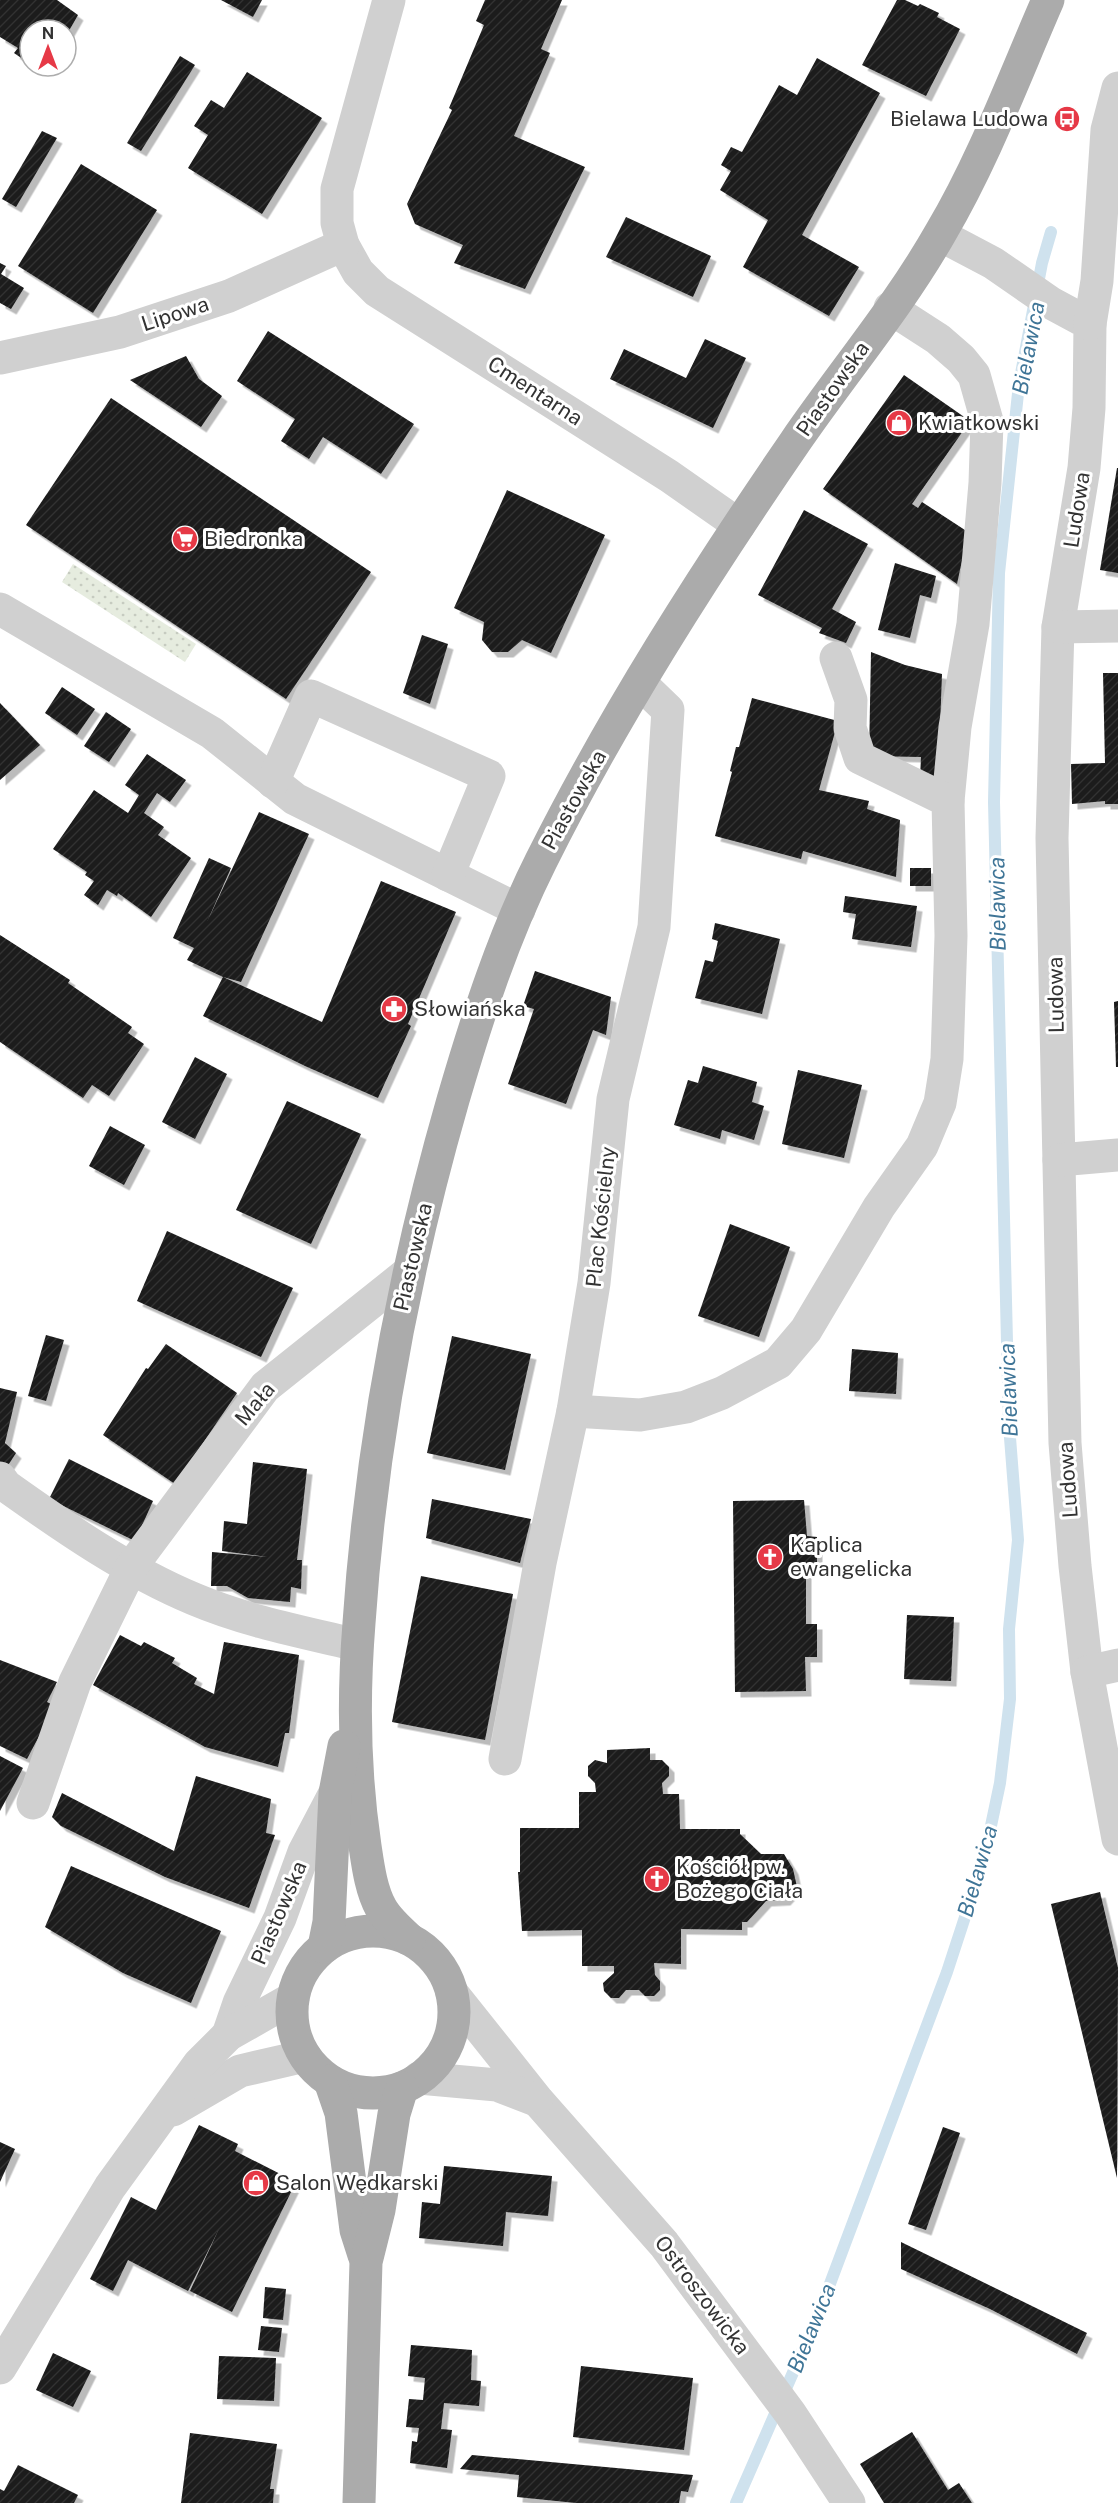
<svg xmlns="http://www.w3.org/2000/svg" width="1118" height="2503" font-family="'Public Sans',sans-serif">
	<defs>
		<pattern id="grass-dots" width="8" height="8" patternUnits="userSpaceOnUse" patternTransform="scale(1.5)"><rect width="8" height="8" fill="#e6ecdf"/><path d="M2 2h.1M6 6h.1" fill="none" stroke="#c6cbc0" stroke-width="1.8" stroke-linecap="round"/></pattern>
		<pattern id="building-hatch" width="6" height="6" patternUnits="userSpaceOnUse" patternTransform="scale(1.5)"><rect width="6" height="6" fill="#1a1a1a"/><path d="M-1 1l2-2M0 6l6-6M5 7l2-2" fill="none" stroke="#333"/></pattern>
		<filter id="shadow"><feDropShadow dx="5.5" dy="5.5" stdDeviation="0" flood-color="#0004"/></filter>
	</defs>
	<rect width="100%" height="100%" fill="#fff"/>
	<path fill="url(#grass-dots)" d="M73,564L196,644L185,662L62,582Z"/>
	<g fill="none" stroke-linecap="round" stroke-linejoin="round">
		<path stroke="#cfe2ee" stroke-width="12" d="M736,2503L819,2313L947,1972L984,1859L1000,1783L1010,1699L1009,1629L1018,1540L1009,1425L994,802L999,573L1019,384L1042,263L1051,232"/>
	</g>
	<g fill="url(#building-hatch)" filter="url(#shadow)">
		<path d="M0,0H57L78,15L66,36V30H30V64L14,53L18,48L0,37Z"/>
		<path d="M221,0H262L253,17Z"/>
		<path d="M485,0H562L541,49L550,53L514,136L585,167L525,289L454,263L463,245L415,224L407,204L452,110L449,108L484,25L476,21Z"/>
		<path d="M897,0H905L918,6L920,4L939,13L937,17L960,29L926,96L862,65Z"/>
		<path d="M180,56L195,65L141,151L127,143Z"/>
		<path d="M817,58L880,93L802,235L859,267L829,316L743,267L768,220L720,190L731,171L721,165L731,147L742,152L779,85L797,95Z"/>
		<path d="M247,72L322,118L262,214L188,168L208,135L194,126L211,100L224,108Z"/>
		<path d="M42,131L57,138L16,207L2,199Z"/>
		<path d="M81,164L157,210L93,313L18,266Z"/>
		<path d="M626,217L711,256L693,297L606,257Z"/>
		<path d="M0,263L6,266L1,274L24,288L11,309L0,303Z"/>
		<path d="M268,331L414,424L381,474L323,437L309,459L281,441L295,419L237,381Z"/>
		<path d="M705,339L746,358L713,428L610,379L624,349L686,378Z"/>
		<path d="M186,356L199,379L222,396L201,427L130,380Z"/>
		<path d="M904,375L970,421L912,504L918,508L922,502L968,532L957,584L823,489Z"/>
		<path d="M111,398L371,572L286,699L26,525Z"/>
		<path d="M1117,468H1118V573L1100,570Z"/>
		<path d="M507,490L605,535L551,653L522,640L508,652H492L482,640L484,622L454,608Z"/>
		<path d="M804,510L868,544L832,609L856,622L846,643L819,633L822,628L758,595Z"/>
		<path d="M895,563L936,576L931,598L920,595L910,638L878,630Z"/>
		<path d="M422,635L448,644L430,704L403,693Z"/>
		<path d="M871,652L905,665L942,674L938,779H920L921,757L869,756Z"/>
		<path d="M1103,673H1118V804H1105V801L1072,804L1071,764L1105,763Z"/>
		<path d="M62,687L95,709L77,735L45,713Z"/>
		<path d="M752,698L838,721L819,790L869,801L867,809L900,820L896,877L803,851L801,859L715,836L732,772L730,771L736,747H739Z"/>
		<path d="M0,703L40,745L0,780Z"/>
		<path d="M106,712L131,729L109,762L84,746Z"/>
		<path d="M147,754L186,780L170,802L157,793L144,813L164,827L158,835L191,858L151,917L118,893L117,896L107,890L98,905L84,895L94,881L85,875L87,872L53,849L94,790L128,813L139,795L125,785Z"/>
		<path d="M259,812L309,834L241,982L223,977L322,1022L381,881L456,912L408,1024L411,1026L378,1098L305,1066L203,1016L223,977L187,960L194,948L173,938L209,858L231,868L207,922Z"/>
		<rect x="910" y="868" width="21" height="18"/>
		<path d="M845,896L917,906L911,947L852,939L856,914L843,912Z"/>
		<path d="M715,923L780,939L762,1014L695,998L705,960L713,962L718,941L712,939Z"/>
		<path d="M0,935L70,980L68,983L132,1027L128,1033L144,1044L109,1096L92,1085L83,1098L0,1042Z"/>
		<path d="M535,971L611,997L606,1035L593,1030L566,1104L508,1084L534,1009L523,1006Z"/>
		<path d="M1118,1001V1067H1116L1114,1002Z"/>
		<path d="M195,1057L227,1074L195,1139L162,1122Z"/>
		<path d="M703,1066L757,1082L752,1102L764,1106L754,1140L722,1130L720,1139L674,1125L688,1080L698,1083Z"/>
		<path d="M798,1070L862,1085L844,1158L782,1144Z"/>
		<path d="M287,1101L361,1134L311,1244L236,1210Z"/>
		<path d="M110,1126L145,1145L124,1185L89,1166Z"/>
		<path d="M730,1224L790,1247L759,1337L698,1316Z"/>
		<path d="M167,1231L293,1288L261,1357L137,1301Z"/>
		<path d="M46,1335L64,1340L46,1401L28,1396Z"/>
		<path d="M452,1336L531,1354L505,1470L427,1453Z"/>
		<path d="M166,1344L237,1393L175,1484L103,1435L146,1368L148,1369Z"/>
		<path d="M852,1349L898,1353L896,1394L849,1391Z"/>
		<path d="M0,1388L17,1392L5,1443L16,1453L5,1470L0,1464Z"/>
		<path d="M69,1459L153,1501L135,1541L49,1499Z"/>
		<path d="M253,1462L307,1469L297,1560H302L301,1589L291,1587L290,1602L248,1598L227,1586H211L212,1552L268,1557L222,1551L224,1521L247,1524Z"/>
		<path d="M432,1499L531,1519L520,1563L426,1538Z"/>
		<path d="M804,1500L807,1536L817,1537V1569H806V1624H817V1657H805L806,1691L735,1692L733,1501Z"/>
		<path d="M421,1576L513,1594L485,1740L392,1722Z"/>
		<path d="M907,1615L954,1617L951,1681L904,1679Z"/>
		<path d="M120,1635L141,1646L144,1642L175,1658L172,1663L197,1678L194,1684L214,1694L224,1642L299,1655L289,1733H285L278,1767L205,1747L93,1685Z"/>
		<path d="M0,1660L57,1682L47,1702L55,1706L27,1759L0,1746Z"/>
		<path d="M650,1748V1760H662L669,1767V1776L662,1783L663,1794H679L680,1829H740V1834L761,1854H784L793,1869L797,1887L785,1900L766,1901L747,1922H742V1930L681,1929V1964L654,1963L655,1975L660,1981V1990L654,1996H645L639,1990H626L619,1998H611L604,1991L603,1983L614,1973V1966H582V1930L522,1931L518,1872H520V1828H579V1792H596L595,1783L588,1776V1766L595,1760L607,1763V1750Z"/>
		<path d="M0,1756L23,1768L0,1811Z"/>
		<path d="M196,1776L271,1799L266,1833L275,1835L249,1908L165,1877L61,1826L52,1817L62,1793L174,1851Z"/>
		<path d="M71,1866L221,1931L191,2003L123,1973L45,1927Z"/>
		<path d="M1100,1892L1118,1968L1117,2178L1051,1904Z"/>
		<path d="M199,2125L238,2144L235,2151L296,2182L232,2312L190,2291L219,2229L188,2291L128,2260L113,2291L90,2279L131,2197L156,2210Z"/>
		<path d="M943,2127L960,2133L926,2230L908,2224Z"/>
		<path d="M0,2142L15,2149L0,2182Z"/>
		<path d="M444,2166L552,2176L548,2216L506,2212L503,2246L419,2238L422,2202L440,2204Z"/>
		<path d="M901,2242L1087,2333L1077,2354L990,2309L901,2269Z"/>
		<path d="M265,2287L286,2289L283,2320L263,2318Z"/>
		<path d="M261,2326L282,2328L279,2352L258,2350Z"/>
		<path d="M411,2345L472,2350L471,2380L481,2381L479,2406L444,2403L441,2429L452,2430L447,2468L410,2463L412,2441L417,2442L419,2428L406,2427L409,2399L423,2400L425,2378L408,2376Z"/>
		<path d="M53,2353L91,2371L73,2407L36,2390Z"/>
		<path d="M219,2356L276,2358L274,2401L217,2399Z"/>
		<path d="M581,2366L693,2378L684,2450L573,2437Z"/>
		<path d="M912,2432L948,2490L959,2483L972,2503H884L860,2464Z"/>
		<path d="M190,2433L277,2444L270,2489H274L273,2503H181Z"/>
		<path d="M472,2455L693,2475L688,2492L681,2491L679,2503H576L517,2497L519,2475L460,2469Z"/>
		<path d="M18,2465L78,2495L74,2503H0V2489L4,2491Z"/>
	</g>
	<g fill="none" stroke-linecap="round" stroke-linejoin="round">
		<g stroke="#d0d0d0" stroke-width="33">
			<path d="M389,0L337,189V223L343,245L358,272L377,291L669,476L739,525"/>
			<path d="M940,235L993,263L1051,303L1090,324L1089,408L1084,468L1058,627L1052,838L1065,1443L1075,1566L1087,1672L1118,1839"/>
			<path d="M890,308L938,339L961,359L974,375L987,421L985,483L973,624L955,727L948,801"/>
			<path d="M1090,324L1097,281L1107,130L1118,88"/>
			<path d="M0,358L120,332L229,296L343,245"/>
			<path d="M0,609L212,733L295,799L519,910"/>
			<path d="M1058,627L1118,626"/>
			<path d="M273,782L311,696L489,776L448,875"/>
			<path d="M1059,1160L1118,1155"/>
			<path d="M573,1411L640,1415L686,1407L722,1393L778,1363L806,1330L879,1207L922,1146L940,1103L947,1059L951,936L948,801L860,758L850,728L851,700L836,658"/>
			<path d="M0,1478L6,1486C65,1528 127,1571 194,1599C246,1621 302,1632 357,1645"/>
			<path d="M1087,1672L1118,1665"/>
			<path d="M505,1759L540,1563L573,1411L594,1283L613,1099L654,927L668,710L640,683"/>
			<path d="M33,1803L75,1682L132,1566L265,1387L409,1272"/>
			<path d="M452,1993L538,2101L664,2244L790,2413L849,2503"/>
			<path d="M228,2035L239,2003L280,1918L304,1852L335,1793"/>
			<path d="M419,2078L497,2085L536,2100"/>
			<path d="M173,2110L240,2071L305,2056"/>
			<path d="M0,2368L110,2187L199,2064L228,2035L293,1998"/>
		</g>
		<g stroke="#ababab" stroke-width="33">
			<circle cx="373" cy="2012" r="81"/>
			<path d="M409,1939C399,1930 387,1919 381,1908C371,1890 368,1866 365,1846C354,1772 353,1698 359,1623C371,1446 404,1270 453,1100C477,1018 503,937 541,861C614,715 703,576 795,442C843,372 899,306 941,232C984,159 1014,78 1048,0"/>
			<path d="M324,1947L329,1922L335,1793L344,1746"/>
			<path d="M330,2081L341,2113L356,2230L364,2255"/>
			<path d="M359,2503L366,2262L379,2210L394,2114L402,2088"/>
		</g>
	</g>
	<defs>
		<g id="bus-disc" transform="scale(1.35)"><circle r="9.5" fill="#e63946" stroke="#fff"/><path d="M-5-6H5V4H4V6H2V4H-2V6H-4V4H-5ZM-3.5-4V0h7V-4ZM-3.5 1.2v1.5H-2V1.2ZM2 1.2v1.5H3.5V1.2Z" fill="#fff"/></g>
		<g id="shop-disc" transform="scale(1.35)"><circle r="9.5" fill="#e63946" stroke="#fff"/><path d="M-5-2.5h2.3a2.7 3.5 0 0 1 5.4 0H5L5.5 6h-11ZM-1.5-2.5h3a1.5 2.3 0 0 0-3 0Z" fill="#fff"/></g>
		<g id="supermarket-disc" transform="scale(1.35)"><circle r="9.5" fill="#e63946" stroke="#fff"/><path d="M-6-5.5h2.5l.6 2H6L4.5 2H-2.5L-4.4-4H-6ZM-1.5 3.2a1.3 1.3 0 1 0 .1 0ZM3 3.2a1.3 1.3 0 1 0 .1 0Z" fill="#fff"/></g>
		<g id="pharmacy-disc" transform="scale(1.35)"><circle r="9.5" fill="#e63946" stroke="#fff"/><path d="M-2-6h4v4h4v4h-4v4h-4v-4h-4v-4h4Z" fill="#fff"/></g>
		<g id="church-disc" transform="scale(1.35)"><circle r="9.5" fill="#e63946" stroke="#fff"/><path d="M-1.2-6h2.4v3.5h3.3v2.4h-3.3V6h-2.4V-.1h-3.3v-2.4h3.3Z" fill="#fff"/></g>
	</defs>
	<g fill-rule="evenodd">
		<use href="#bus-disc" x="1067" y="119"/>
		<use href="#shop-disc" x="899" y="423"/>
		<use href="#supermarket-disc" x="185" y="539"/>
		<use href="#pharmacy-disc" x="394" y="1009"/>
		<use href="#church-disc" x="770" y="1557"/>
		<use href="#church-disc" x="657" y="1879"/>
		<use href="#shop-disc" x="256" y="2183"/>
	</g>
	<g text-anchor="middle" stroke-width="6" stroke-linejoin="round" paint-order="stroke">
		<g font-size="21" fill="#333" stroke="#fff" text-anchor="start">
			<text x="1048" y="126" text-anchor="end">Bielawa Ludowa</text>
			<text x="918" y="430">Kwiatkowski</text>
			<text x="204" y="546">Biedronka</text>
			<text x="414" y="1016">Słowiańska</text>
			<text x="790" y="1552">Kaplica<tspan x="790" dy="24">ewangelicka</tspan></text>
			<text x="676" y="1874">Kościół pw.<tspan x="676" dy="24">Bożego Ciała</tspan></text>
			<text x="276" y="2190">Salon Wędkarski</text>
		</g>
		<g font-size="21" fill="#333" stroke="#fff">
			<text transform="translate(175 314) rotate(-18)" y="7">Lipowa</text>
			<text transform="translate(833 389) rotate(-55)" y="7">Piastowska</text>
			<text transform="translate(535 391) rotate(33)" y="7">Cmentarna</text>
			<text transform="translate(1077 510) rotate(-81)" y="7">Ludowa</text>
			<text transform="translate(574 800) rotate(-61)" y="7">Piastowska</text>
			<text transform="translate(1056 995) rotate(-91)" y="7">Ludowa</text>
			<text transform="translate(601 1217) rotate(-84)" y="7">Plac Kościelny</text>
			<text transform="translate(413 1257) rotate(-77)" y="7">Piastowska</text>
			<text transform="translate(255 1404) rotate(-50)" y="7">Mała</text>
			<text transform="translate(1068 1480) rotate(-94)" y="7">Ludowa</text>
			<text transform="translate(279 1913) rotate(-67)" y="7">Piastowska</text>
			<text transform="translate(702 2295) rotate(53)" y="7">Ostroszowicka</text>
		</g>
		<g font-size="22" font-style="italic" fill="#3f7597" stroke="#fff">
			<text transform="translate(1028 348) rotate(-79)" y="8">Bielawica</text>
			<text transform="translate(997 904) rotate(-91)" y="8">Bielawica</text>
			<text transform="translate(1008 1390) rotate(-92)" y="8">Bielawica</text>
			<text transform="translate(977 1871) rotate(-74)" y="8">Bielawica</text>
			<text transform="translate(811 2328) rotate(-68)" y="8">Bielawica</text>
		</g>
	</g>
	<g transform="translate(48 48)"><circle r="28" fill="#ffffff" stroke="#adadad" stroke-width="1.5"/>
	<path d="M0-4.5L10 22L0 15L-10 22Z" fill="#e63946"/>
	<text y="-9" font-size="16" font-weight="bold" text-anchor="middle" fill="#333333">N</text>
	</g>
</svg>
